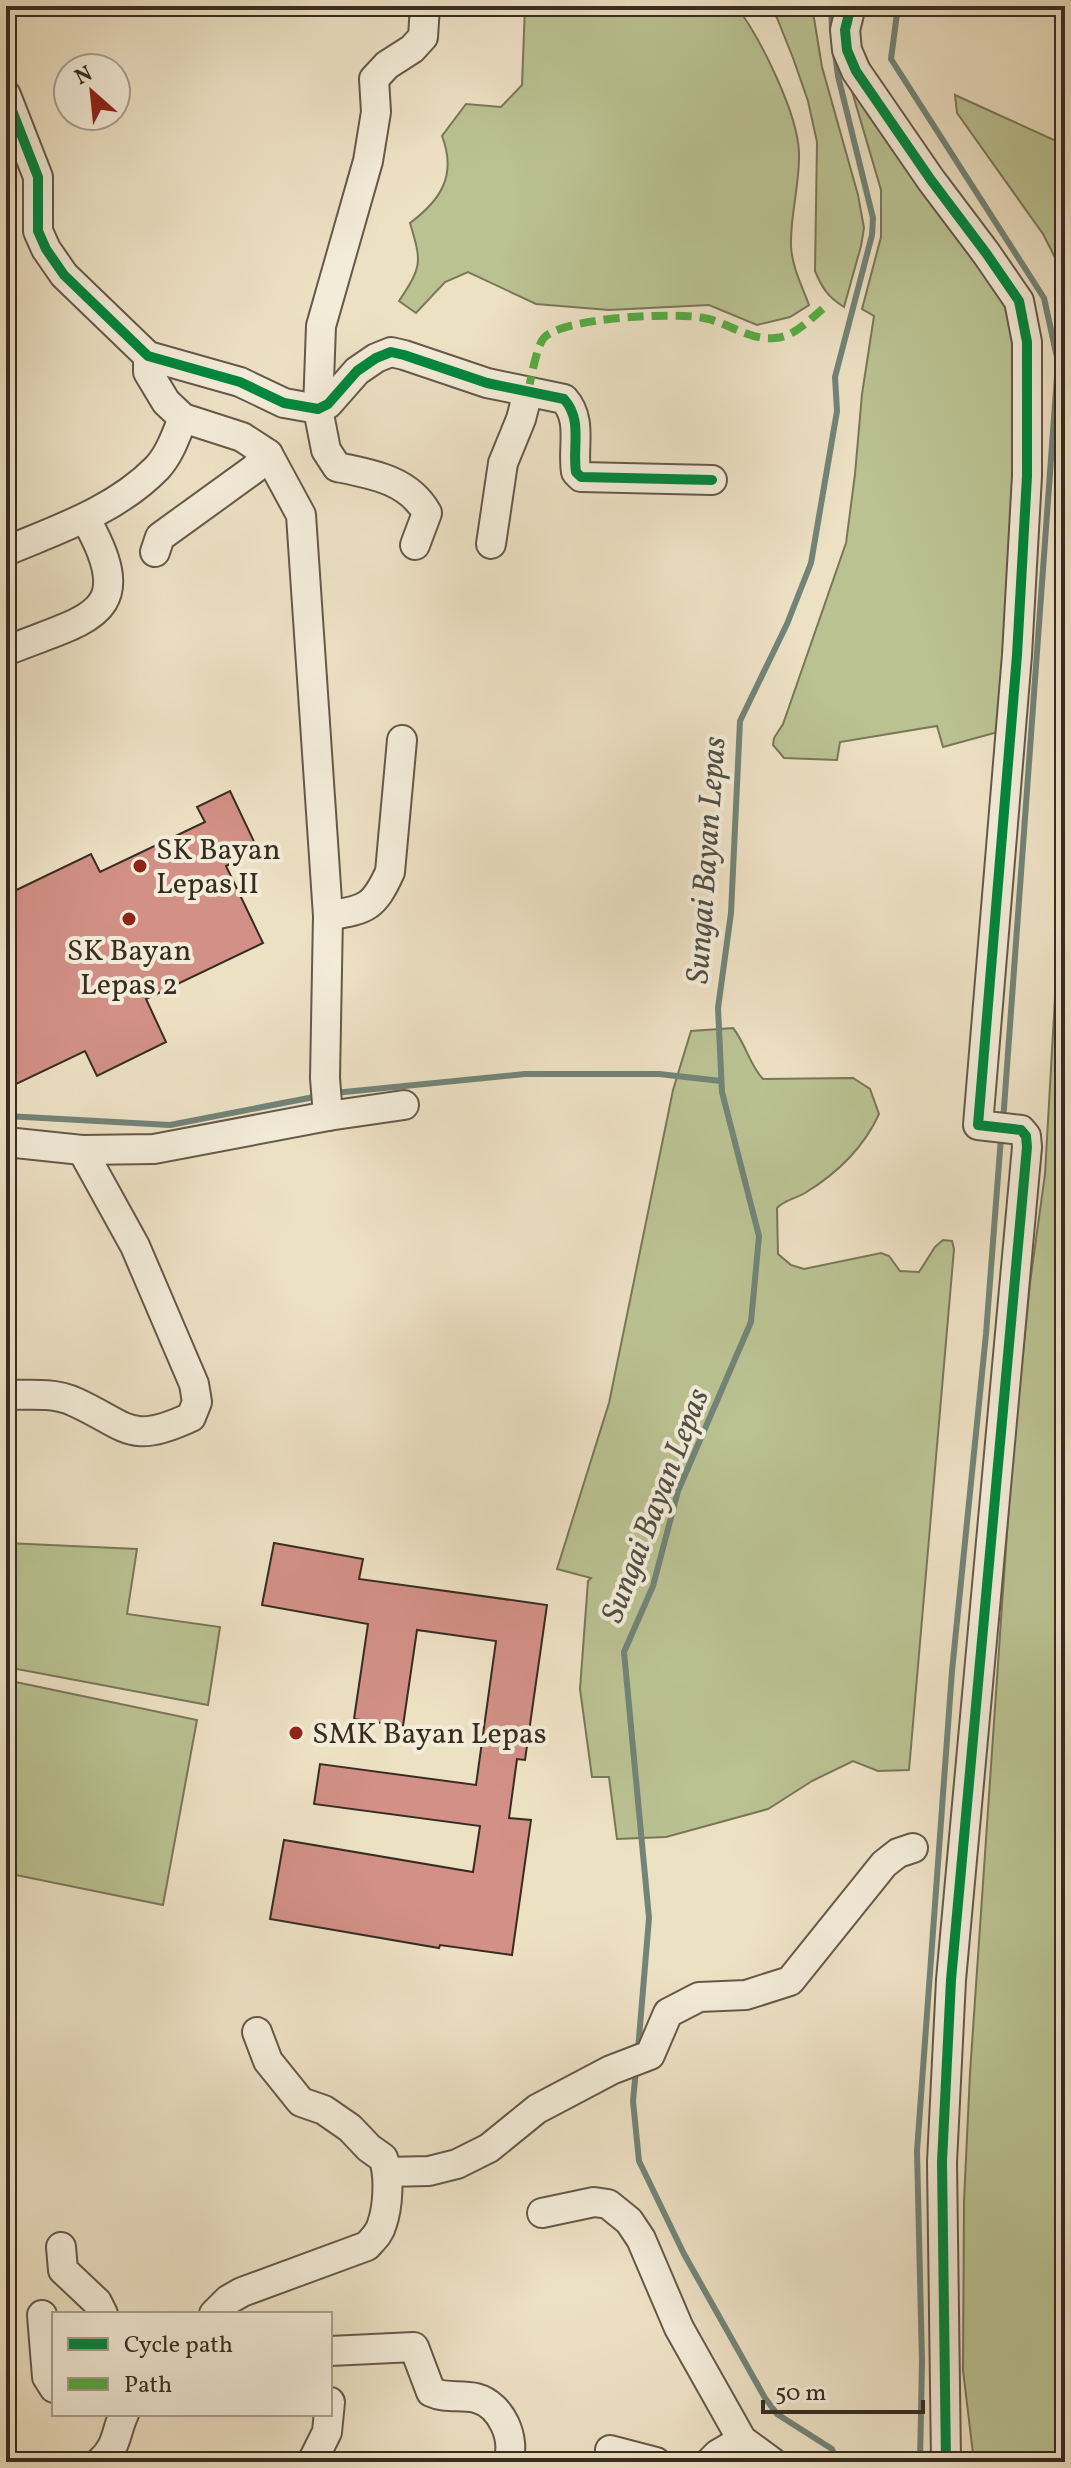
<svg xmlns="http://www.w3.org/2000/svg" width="1071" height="2468" font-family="Vollkorn,serif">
	<rect width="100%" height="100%" fill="#ede1c4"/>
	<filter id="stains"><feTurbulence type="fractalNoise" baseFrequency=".0025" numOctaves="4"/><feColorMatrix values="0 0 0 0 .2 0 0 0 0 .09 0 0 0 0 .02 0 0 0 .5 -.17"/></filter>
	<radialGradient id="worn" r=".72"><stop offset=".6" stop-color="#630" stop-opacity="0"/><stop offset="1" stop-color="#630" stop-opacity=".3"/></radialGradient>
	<g fill="#bac292" stroke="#79775a" stroke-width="2">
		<path d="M525,6H736C760,37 798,114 799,153C800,184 790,215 791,246C792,267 802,286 809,305L790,317L757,325L709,305L609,310L536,304L468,272L445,282L416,313L399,301C422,266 422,263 410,223C441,200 457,175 442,136L466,104L501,107L522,85Z"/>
		<path d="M768,6H811L813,12L822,67L858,195L864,228L861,246L844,307C828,297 822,288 815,271L817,142L808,101L793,58L777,18Z"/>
		<path d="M846,71L991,277L1011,316L1015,364L1010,597L998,732L943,747L937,726L840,742L837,760L784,758L773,745L774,738L783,724L846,543L855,474L862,394L874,316L862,309L881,237V190Z"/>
		<path d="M955,95L1065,145V277L1043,234L957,113Z"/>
		<path d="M1065,821V2462H974L963,2370L964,2201L970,2073L1011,1474L1030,1283L1045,1174Z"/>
		<path d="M733,1028C746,1044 749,1064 763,1079L853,1078L870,1089L879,1114C864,1147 836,1174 805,1193C795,1199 786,1199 777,1208L778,1254L791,1265L804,1269L881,1253L889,1256L900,1271L919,1272L935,1247L943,1240L952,1241L954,1249L909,1770L878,1771L853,1761L812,1781L768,1809L666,1837L617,1839L609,1777H592L580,1689L588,1581L591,1578L557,1569L609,1403L673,1090L691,1031Z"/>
		<path d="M6,1543L137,1549L127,1614L220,1627L208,1705L6,1667Z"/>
		<path d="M6,1680L197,1720L163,1905L6,1873Z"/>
	</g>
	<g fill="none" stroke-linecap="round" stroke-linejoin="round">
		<g stroke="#728478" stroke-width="6">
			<path d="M831,6L832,30"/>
			<path d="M898,6L891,59L1044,298L1058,362L1003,1122"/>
			<path d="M334,1093L525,1074H659L721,1081"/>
			<path d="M6,1116L170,1125L319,1096"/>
			<path d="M638,2050L649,1918L624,1652L653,1586L678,1491L751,1322L759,1236L722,1092L718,1008L731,913L740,721L787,624L811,563L837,411L835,377L872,235L873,218L838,76L835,53"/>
			<path d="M636,2069L633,2101L639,2161L684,2254L765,2398L777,2414L832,2449L836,2462"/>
			<path d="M920,2462L922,2362L917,2151L952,1671L986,1334L1001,1137"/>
		</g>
	</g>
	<g fill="#d29086" stroke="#382c22" stroke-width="2">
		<path d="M230,791L258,850L226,866L263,943L146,999L166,1042L97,1076L85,1051L12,1086L6,1074V895L91,854L100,872L205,822L197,807Z"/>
		<path d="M274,1543L363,1559L359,1579L547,1605L525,1760L517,1759L509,1818L531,1820L512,1955L440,1945L439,1948L270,1919L284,1840L473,1872L480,1826L314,1804L320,1764L476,1785L496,1641L417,1630L403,1726L354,1719L368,1624L262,1605Z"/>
	</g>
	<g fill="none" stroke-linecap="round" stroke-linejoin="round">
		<g stroke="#65594a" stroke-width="32">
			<g id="minor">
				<path d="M851,6L845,30L847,50L856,71L931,180L986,253L1019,301L1027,342V476L1017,655L978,1125L1021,1130L1026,1136L1027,1147L951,1980L942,2162L946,2462"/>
				<path d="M6,95L38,177V231L46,249L64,275L148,356L240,382L284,403L318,409L328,404L357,371L376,358L391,352L404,355L487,383L564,399C583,420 572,447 576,472L581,477L712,480"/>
				<path d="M148,356V372L166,402L183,418L242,437L268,454L301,515L328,916L325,1078L328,1116"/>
				<path d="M491,544L503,463L521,419L528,392"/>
				<path d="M415,545L427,513C409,480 372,474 337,467L326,450L318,409L321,326L368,161L376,112L374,79L387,65L412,49L423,37L425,6"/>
				<path d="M6,551C59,529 116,510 157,468C170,454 176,435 183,418"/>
				<path d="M155,552L160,537L254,469L268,454"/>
				<path d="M6,651C86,618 142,617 85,518"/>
				<path d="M328,916C366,909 373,909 390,872L402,740"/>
				<path d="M6,1142L82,1150L154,1149L328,1116L404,1105"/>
				<path d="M6,1395C28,1395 54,1392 75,1402C128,1426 129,1446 191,1417L197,1402L194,1384L135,1246L82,1150"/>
				<path d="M387,2172L429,2171L457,2164L489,2148L537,2109L611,2070L650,2055L668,2013L699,1997L746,1995L790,1981L884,1864L898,1853L913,1848"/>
				<path d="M542,2213L594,2202L608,2204L629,2221L641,2239L679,2328L742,2440L772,2462"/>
				<path d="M61,2247L63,2270L97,2302L103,2314"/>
				<path d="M214,2314L228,2300L242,2292L367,2246C373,2239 380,2233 382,2224C388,2207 390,2174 383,2158L369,2148L350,2128L324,2110L301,2102L268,2061L257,2032"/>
				<path d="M42,2315L47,2377L54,2388"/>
				<path d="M330,2351L414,2347L431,2392C446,2399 461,2394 476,2398C502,2405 516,2439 508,2462"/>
				<path d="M610,2450L656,2462"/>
				<path d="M100,2462C118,2446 115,2433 124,2414"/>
				<path d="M312,2462L327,2432L330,2402"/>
				<path d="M710,2462L718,2454L742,2440"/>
			</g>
		</g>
		<use href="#minor" stroke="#f3ecd9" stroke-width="28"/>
		<path stroke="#55ab43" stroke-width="8" stroke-dasharray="16 8" stroke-linecap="butt" d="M528,392C531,379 536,349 543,339C559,317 678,312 704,318C727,322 750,341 775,338C795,337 811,318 826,306"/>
		<g stroke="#f3ecd9" stroke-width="15">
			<g id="cycleway">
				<path d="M851,6L845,30L847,50L856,71L931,180L986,253L1019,301L1027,342V476L1017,655L978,1125L1021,1130L1026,1136L1027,1147L951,1980L942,2162L946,2462"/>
				<path d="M6,95L38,177V231L46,249L64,275L148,356L240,382L284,403L318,409L328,404L357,371L376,358L391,352L404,355L487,383L564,399C583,420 572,447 576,472L581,477L712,480"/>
			</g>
		</g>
		<use href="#cycleway" stroke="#00873e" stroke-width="10"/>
	</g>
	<g fill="#8f2418" stroke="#f3ecd9" stroke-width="3">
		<circle cx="140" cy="866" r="8"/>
		<circle cx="129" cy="919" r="8"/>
		<circle cx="296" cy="1733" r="8"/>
	</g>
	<g text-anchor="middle" stroke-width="8" stroke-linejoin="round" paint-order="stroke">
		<g font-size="30" fill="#382c22" stroke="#f3ecd9" text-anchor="start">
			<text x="156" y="859">SK Bayan<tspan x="156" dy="34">Lepas II</tspan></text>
			<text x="129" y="960" text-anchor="middle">SK Bayan<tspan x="129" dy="34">Lepas 2</tspan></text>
			<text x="312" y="1743">SMK Bayan Lepas</text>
		</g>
		<g font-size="32" font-style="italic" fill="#505046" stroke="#f3ecd9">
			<text transform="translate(705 860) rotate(-86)" y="11">Sungai Bayan Lepas</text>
			<text transform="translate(654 1505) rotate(-69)" y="11">Sungai Bayan Lepas</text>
		</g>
	</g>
	<rect width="1071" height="2468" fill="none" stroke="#ede1c4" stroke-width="32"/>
	<rect x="8" y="8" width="1055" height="2452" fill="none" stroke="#382c22" stroke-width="4"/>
	<rect x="16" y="16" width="1039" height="2436" fill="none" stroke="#382c22" stroke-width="2"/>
	<rect x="52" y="2312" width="280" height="104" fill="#f3ecd9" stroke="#a89f90" stroke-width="2"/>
	<rect x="68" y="2338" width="40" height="12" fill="#00873e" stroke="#a89f90" stroke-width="2"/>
	<text x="124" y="2352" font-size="24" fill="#382c22">Cycle path</text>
	<rect x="68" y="2378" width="40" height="12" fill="#55ab43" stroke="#a89f90" stroke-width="2"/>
	<text x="124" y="2392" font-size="24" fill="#382c22">Path</text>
	<g transform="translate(92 92) rotate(333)"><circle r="38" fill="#f3ecd9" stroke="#a89f90" stroke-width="2"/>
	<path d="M0-6L14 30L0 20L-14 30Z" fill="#8f2418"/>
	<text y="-12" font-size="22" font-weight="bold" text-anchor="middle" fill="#382c22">N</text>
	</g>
	<path d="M763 2400v12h160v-12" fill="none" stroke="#382c22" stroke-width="4"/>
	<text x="775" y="2400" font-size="24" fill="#382c22" stroke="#f3ecd9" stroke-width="6" paint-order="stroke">50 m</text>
	<rect width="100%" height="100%" filter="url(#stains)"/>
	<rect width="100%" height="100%" fill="url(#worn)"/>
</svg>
